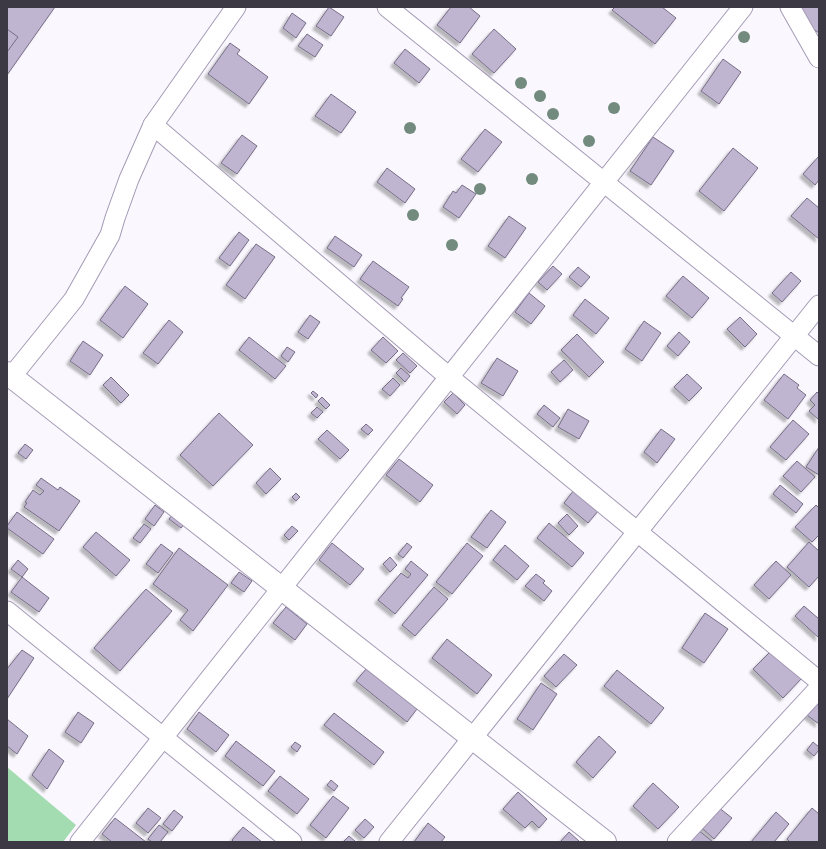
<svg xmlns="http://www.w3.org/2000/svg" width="826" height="849" font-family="'Golos Text',sans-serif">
	<defs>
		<filter id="shadow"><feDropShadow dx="-3.5" dy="3.5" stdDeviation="1" flood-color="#0004"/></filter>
	</defs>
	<rect width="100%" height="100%" fill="#faf8fe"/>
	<path fill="#a4dcb1" d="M7,767L76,825L63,842H7Z"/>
	<g fill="#c0b5d1" stroke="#786d87" filter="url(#shadow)">
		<path d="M7,7H55L7,75Z"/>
		<path d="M329,7L344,17L331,36L316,26Z"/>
		<path d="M451,7H469L480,16L460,43L437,25Z"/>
		<path d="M615,7H662L676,18L655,44L612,10Z"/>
		<path d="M796,7H819V33L791,13Z"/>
		<path d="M292,13L306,23L296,38L283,28Z"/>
		<path d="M7,29L18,37L7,52Z"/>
		<path d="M494,29L516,49L494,73L472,54Z"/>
		<path d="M307,34L323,45L315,57L298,46Z"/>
		<path d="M230,43L240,50L237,54L268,77L249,104L208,74Z"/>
		<path d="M405,49L430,69L419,83L394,63Z"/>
		<path d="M723,59L741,72L719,104L701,91Z"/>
		<path d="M331,94L356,112L341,133L315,116Z"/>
		<path d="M485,129L502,142L478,172L461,159Z"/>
		<path d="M242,135L257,146L237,174L221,163Z"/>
		<path d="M653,137L674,151L651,185L630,171Z"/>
		<path d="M733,148L758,168L724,211L699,191Z"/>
		<path d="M819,156V180L815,185L803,174Z"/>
		<path d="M387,168L415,189L405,203L377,182Z"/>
		<path d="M462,185L476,194L459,218L443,207L453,191L456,193Z"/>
		<path d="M807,198L819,208V239L791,216Z"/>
		<path d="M509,216L526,228L505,258L488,246Z"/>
		<path d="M239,232L249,240L230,266L219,258Z"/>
		<path d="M335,236L362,255L354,267L327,248Z"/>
		<path d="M256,244L275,257L245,299L226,285Z"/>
		<path d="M373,261L409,287L401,298L403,299L398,306L360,279Z"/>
		<path d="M553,266L562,274L547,290L538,282Z"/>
		<path d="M578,267L590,277L581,287L569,277Z"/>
		<path d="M791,272L801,281L782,302L772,293Z"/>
		<path d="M683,276L709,298L692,318L666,296Z"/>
		<path d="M125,286L148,304L123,338L100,320Z"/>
		<path d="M529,293L545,306L531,324L515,312Z"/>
		<path d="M585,299L609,318L596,334L573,315Z"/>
		<path d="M310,315L320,322L308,339L298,332Z"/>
		<path d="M740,317L757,334L745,347L727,329Z"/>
		<path d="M169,320L183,332L158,364L143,353Z"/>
		<path d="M644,321L661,333L642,361L625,349Z"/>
		<path d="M679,332L690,342L678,356L667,346Z"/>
		<path d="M577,334L604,362L589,377L561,350Z"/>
		<path d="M249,337L286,366L275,379L239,350Z"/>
		<path d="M383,337L398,351L386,363L371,350Z"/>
		<path d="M83,341L103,355L90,375L70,361Z"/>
		<path d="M287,347L295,352L288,362L281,356Z"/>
		<path d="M403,353L417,366L410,373L396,360Z"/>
		<path d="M497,358L518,371L503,396L481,383Z"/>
		<path d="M564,360L573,370L560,382L551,372Z"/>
		<path d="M401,368L410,376L405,382L396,373Z"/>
		<path d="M687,374L702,388L689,401L674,387Z"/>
		<path d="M784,374L799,385L797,388L806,395L788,419L764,400Z"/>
		<path d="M111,377L129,395L121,403L103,385Z"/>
		<path d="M393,378L400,385L390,396L382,389Z"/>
		<path d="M313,391L318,395L316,398L311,393Z"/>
		<path d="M817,392L819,394V420L809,411L815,405L810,400Z"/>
		<path d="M453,393L465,405L457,414L444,402Z"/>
		<path d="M322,397L330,405L326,409L318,401Z"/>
		<path d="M544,405L560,418L553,427L537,414Z"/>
		<path d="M317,407L323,412L317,418L311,413Z"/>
		<path d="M568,409L589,421L579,439L558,427Z"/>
		<path d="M219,413L253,445L213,486L180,455Z"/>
		<path d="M793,420L809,434L786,460L770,447Z"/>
		<path d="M366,424L373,430L368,435L361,429Z"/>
		<path d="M661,429L675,439L657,463L644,452Z"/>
		<path d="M327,430L349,450L340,459L318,439Z"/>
		<path d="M25,444L33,450L26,459L18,453Z"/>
		<path d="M819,447V475L806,467Z"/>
		<path d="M399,459L433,485L420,502L386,475Z"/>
		<path d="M797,461L815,477L801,492L783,476Z"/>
		<path d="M270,468L281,479L266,494L256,483Z"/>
		<path d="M41,478L58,490L60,487L80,501L59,531L24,507L27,503L25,502L33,490L40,495L44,491L36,485Z"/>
		<path d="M780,485L803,504L796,513L773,494Z"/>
		<path d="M574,490L599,510L588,523L564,503Z"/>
		<path d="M296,493L300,497L296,501L292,497Z"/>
		<path d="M155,505L164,512L154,526L145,519Z"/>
		<path d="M816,505L819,508V535L812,542L795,527Z"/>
		<path d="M491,510L506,522L487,548L471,537Z"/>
		<path d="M17,512L54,539L43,554L7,528V526Z"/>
		<path d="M173,514L185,523L181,528L169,519Z"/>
		<path d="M567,514L578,526L569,535L558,523Z"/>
		<path d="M549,523L584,553L572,567L537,538Z"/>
		<path d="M144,524L151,529L140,543L133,538Z"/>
		<path d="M292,526L298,531L289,540L284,535Z"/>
		<path d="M96,532L130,560L116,576L83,547Z"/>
		<path d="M809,542L819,551V576L809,587L787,567Z"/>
		<path d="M332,543L364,569L350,585L319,560Z"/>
		<path d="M407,543L412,547L403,558L398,554Z"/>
		<path d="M467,543L483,556L452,594L436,582Z"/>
		<path d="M161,544L173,553L158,573L146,564Z"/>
		<path d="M505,545L529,566L517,580L493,560Z"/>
		<path d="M179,548L228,585L193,631L180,620L188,610L153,584Z"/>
		<path d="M390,557L397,565L390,572L383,564Z"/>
		<path d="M18,560L28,569L22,577L11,569Z"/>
		<path d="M411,561L428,575L395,614L378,600L401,573L408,578L411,574L405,569Z"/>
		<path d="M776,561L791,575L769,599L754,585Z"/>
		<path d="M239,572L252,581L244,592L231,583Z"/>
		<path d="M536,574L545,581L543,583L552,591L544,601L525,586Z"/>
		<path d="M22,577L49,598L39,612L11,592Z"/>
		<path d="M434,587L448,599L415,636L402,625Z"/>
		<path d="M146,589L172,611L120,671L94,648Z"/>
		<path d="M804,606L819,619V638L795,616Z"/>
		<path d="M286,607L307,624L295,640L273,623Z"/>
		<path d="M705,613L728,629L704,663L682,648Z"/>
		<path d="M447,639L492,675L477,694L432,658Z"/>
		<path d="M773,649L803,677L783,698L753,669Z"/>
		<path d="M22,650L34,658L7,699V669Z"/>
		<path d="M564,654L577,665L556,687L544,676Z"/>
		<path d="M366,669L417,709L407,722L356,681Z"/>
		<path d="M617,670L664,708L651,724L604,686Z"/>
		<path d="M541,683L557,694L533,730L517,719Z"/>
		<path d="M819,694V724L804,713Z"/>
		<path d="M78,712L94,723L81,743L65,732Z"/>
		<path d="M199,712L229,735L216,752L187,729Z"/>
		<path d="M334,713L384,752L374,765L324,725Z"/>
		<path d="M7,719L28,736L17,754L7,746Z"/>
		<path d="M599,736L616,752L593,778L576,762Z"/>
		<path d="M236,741L275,771L263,786L225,756Z"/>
		<path d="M295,742L301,746L297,752L291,747Z"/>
		<path d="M813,742L819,747V750L814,756L807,750Z"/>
		<path d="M49,749L64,761L47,789L32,775Z"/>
		<path d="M280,776L309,799L297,814L268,791Z"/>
		<path d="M331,780L338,786L334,791L327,785Z"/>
		<path d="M653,783L679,807L658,829L633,806Z"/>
		<path d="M518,792L547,819L539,828L532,821L525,828L503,809Z"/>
		<path d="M333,796L349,808L326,838L310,825Z"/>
		<path d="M718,807L732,818L714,839L701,827Z"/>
		<path d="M148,808L161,818L148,833L136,823Z"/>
		<path d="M812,808L819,814V842H790L787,839Z"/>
		<path d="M174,810L183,817L172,831L163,824Z"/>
		<path d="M776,812L789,824L774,842H751Z"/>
		<path d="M115,818L146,842H112L102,834Z"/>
		<path d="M365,819L374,827L364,838L355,830Z"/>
		<path d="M428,823L445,837L441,842H414Z"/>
		<path d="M159,825L168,832L160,842H152L148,839Z"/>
		<path d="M243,827L262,842H234L232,840Z"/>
		<path d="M698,830L713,842H688Z"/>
		<path d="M569,832L580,842H560Z"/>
		<path d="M349,836L356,842H343Z"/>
	</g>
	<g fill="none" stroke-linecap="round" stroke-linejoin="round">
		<g stroke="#a59ab5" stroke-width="21">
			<g id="street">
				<path d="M387,7L819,356"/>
				<path d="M790,7L819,58"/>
				<path d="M153,125L449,377L819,681"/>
				<path d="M12,376L74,299L110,235L115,218L129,179L153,125L236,7"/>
				<path d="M7,611L292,842"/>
				<path d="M80,842L743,7"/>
				<path d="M389,842L819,305"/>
				<path d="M677,842L819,688"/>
			</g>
		</g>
		<g stroke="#a59ab5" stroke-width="24">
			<path id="primary" d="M7,373L605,842"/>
		</g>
		<use href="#street" stroke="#fff" stroke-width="19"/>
		<use href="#primary" stroke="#fff" stroke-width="22"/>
	</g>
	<g fill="#728b7e">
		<circle cx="744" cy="37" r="6"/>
		<circle cx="521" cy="83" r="6"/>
		<circle cx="540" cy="96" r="6"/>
		<circle cx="614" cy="108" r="6"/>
		<circle cx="553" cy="114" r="6"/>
		<circle cx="410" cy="128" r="6"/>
		<circle cx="589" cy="141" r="6"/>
		<circle cx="532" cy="179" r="6"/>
		<circle cx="480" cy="189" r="6"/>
		<circle cx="413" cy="215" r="6"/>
		<circle cx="452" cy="245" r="6"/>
	</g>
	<rect width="826" height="849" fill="none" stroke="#3d3944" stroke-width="16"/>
</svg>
